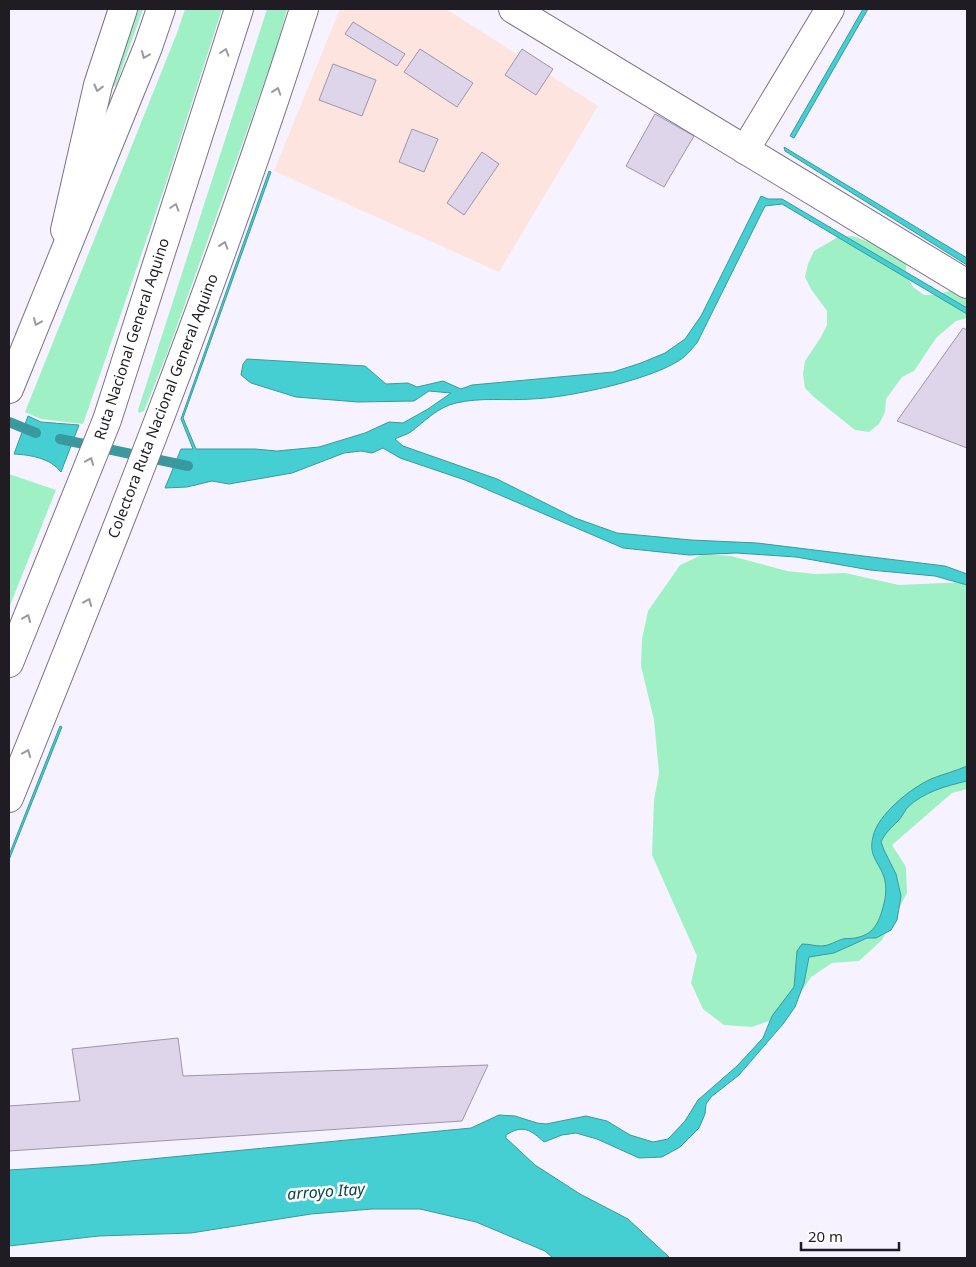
<svg xmlns="http://www.w3.org/2000/svg" width="976" height="1267" font-family="'Noto Sans',sans-serif">
	<rect width="100%" height="100%" fill="#f7f2ff"/>
	<path fill="#fee4de" d="M340,9H446L598,106L499,272L274,171Z"/>
	<g fill="#a0f0c6">
		<path d="M135,9H143L116,85L113,87L112,86Z"/>
		<path d="M185,9H222L166,183L83,424L41,419L25,412L177,33Z"/>
		<path d="M267,9H287L277,47L168,351L144,411L139,413L138,410Z"/>
		<path d="M853,236L866,241L886,237L907,247L906,275L913,287L924,295H938L967,284V318L956,321L936,338L914,371L902,377L886,399L885,412L879,424L869,432L855,430L814,397L805,388L803,374L805,361L821,337L827,325V311L811,289L805,277L808,264L814,251L838,237Z"/>
		<path d="M9,474L56,490L9,608Z"/>
		<path d="M704,554L731,556L787,571L815,574L845,573L899,585L967,582V789L952,793L892,845L906,867L907,893L882,940L859,961L832,963L811,977L796,1000L777,1018L752,1027L724,1025L703,1009L691,983L697,956L652,855L654,800L659,773L654,720L641,666L642,639L648,611L680,565Z"/>
	</g>
	<g fill="#45cfd2" stroke="#3a999e">
		<path d="M863,9H868L794,138L790,136Z"/>
		<path d="M784,147L967,258V265L785,151Z"/>
		<path d="M269,171L271,172L183,418L196,449H255L277,451L319,447L365,433L389,422L403,423L428,409L451,393L429,391L414,401L358,402L296,397L251,383L241,375L243,364L247,359L365,366L386,384L408,383L417,387L443,381L461,389L472,385L613,372L641,363L665,353L685,339L701,316L761,196L768,199H782L967,308V314L782,204L765,206L697,343C693,347 689,353 684,357C657,379 567,398 532,399C506,401 481,397 456,403C438,407 425,421 412,431C407,435 400,436 395,439L403,446L497,479L575,518L617,533L691,540L757,543L945,566L967,574V585L935,576L870,570L796,557L736,553L689,555L623,548L465,480L400,458L383,448L372,453L361,451L344,453L292,473L229,484L212,481L187,487L165,488L181,449H193L181,419Z"/>
		<path d="M28,416L41,422L79,425L61,472C50,458 31,455 14,454Z"/>
		<path d="M60,726L62,727L9,860V855Z"/>
		<path d="M967,766V781C946,786 923,792 907,808C904,812 902,817 898,821C891,828 885,833 881,842L884,850L896,874L901,896L897,920L891,930L876,938H867L834,953L809,957L804,983L795,1007L783,1024L739,1075L711,1097L706,1104L705,1114L699,1128L680,1147L662,1157L639,1158L597,1139L576,1133L562,1135L544,1142C531,1130 523,1124 506,1135V1138L535,1165L580,1194L628,1219L670,1258H553L545,1251L476,1222L420,1209H372L311,1214L191,1233L99,1236L9,1246V1170L89,1165L471,1128L499,1115L515,1116L537,1123L546,1124L586,1116L607,1121L630,1135L653,1142L668,1139L685,1121L698,1100L737,1066L763,1038L772,1016L794,987L797,951L802,944C809,944 815,946 821,946C829,946 836,941 843,939C847,938 851,939 855,938C873,935 879,923 883,907C886,897 887,887 884,877C879,862 868,856 873,837C877,815 911,788 931,779C943,774 956,771 967,766Z"/>
	</g>
	<g fill="none" stroke-linecap="round" stroke-linejoin="round">
		<g stroke="#3a999e" stroke-width="10">
			<path d="M9,422L36,433"/>
			<path d="M60,439L188,466"/>
		</g>
	</g>
	<g fill="#ded5ea" stroke="#9e95a9">
		<path d="M353,22L405,54L397,66L345,34Z"/>
		<path d="M420,49L473,83L457,107L404,72Z"/>
		<path d="M522,49L553,69L536,95L505,75Z"/>
		<path d="M333,64L376,80L362,116L319,100Z"/>
		<path d="M655,114L694,136L664,187L626,166Z"/>
		<path d="M412,129L438,139L424,172L399,162Z"/>
		<path d="M482,152L499,164L464,215L447,203Z"/>
		<path d="M963,328L967,330V448L897,421Z"/>
		<path d="M178,1038L183,1076L488,1065L462,1121L9,1151V1106L80,1101L72,1049Z"/>
	</g>
	<g fill="none" stroke-linecap="round" stroke-linejoin="round">
		<g stroke="#7b7386" stroke-width="30">
			<g id="minor">
				<path d="M513,9L967,284"/>
				<path d="M745,150L830,9"/>
			</g>
		</g>
		<g stroke="#7b7386" stroke-width="30">
			<g id="major">
				<path d="M65,230L98,85L123,9"/>
				<path d="M9,798C114,538 219,277 304,9"/>
			</g>
		</g>
		<g stroke="#7b7386" stroke-width="30">
			<g id="highway">
				<path d="M9,389L148,47L161,9"/>
				<path d="M9,663L107,420L239,9"/>
			</g>
		</g>
		<use href="#minor" stroke="#fff" stroke-width="28"/>
		<use href="#major" stroke="#fff" stroke-width="28"/>
		<use href="#highway" stroke="#fff" stroke-width="28"/>
	</g>
	<defs><path id="oneway-chevron" d="M-2-3.5L2.5 0L-2 3.5" fill="none" stroke-width="1.6" stroke-linecap="round" stroke-linejoin="round" transform="scale(1.25)"/></defs>
	<g stroke="#9a999c">
		<use href="#oneway-chevron" transform="translate(225 52) rotate(-72)"/>
		<use href="#oneway-chevron" transform="translate(145 55) rotate(112)"/>
		<use href="#oneway-chevron" transform="translate(98 88) rotate(104)"/>
		<use href="#oneway-chevron" transform="translate(277 91) rotate(-71)"/>
		<use href="#oneway-chevron" transform="translate(175 207) rotate(-72)"/>
		<use href="#oneway-chevron" transform="translate(224 245) rotate(-71)"/>
		<use href="#oneway-chevron" transform="translate(37 322) rotate(113)"/>
		<use href="#oneway-chevron" transform="translate(90 461) rotate(-68)"/>
		<use href="#oneway-chevron" transform="translate(88 602) rotate(-68)"/>
		<use href="#oneway-chevron" transform="translate(27 618) rotate(-68)"/>
		<use href="#oneway-chevron" transform="translate(27 753) rotate(-68)"/>
	</g>
	<g text-anchor="middle" stroke-width="5" stroke-linejoin="round" paint-order="stroke">
		<g font-size="15" fill="#1f1c23" stroke="#fff">
			<text transform="translate(132 339) rotate(-72)" y="5">Ruta Nacional General Aquino</text>
			<text transform="translate(163 406) rotate(-69)" y="5">Colectora Ruta Nacional General Aquino</text>
		</g>
		<g font-size="16" font-style="italic" fill="#074648" stroke="#fff">
			<text transform="translate(326 1191) rotate(-4)" y="6">arroyo Itay</text>
		</g>
	</g>
	<rect width="976" height="1267" fill="none" stroke="#1f1c23" stroke-width="20"/>
	<path d="M801 1242v8h98v-8" fill="none" stroke="#1f1c23" stroke-width="2.5"/>
	<text x="808" y="1242" font-size="15" fill="#1f1c23" stroke="#ffffff" stroke-width="4" paint-order="stroke">20 m</text>
</svg>
